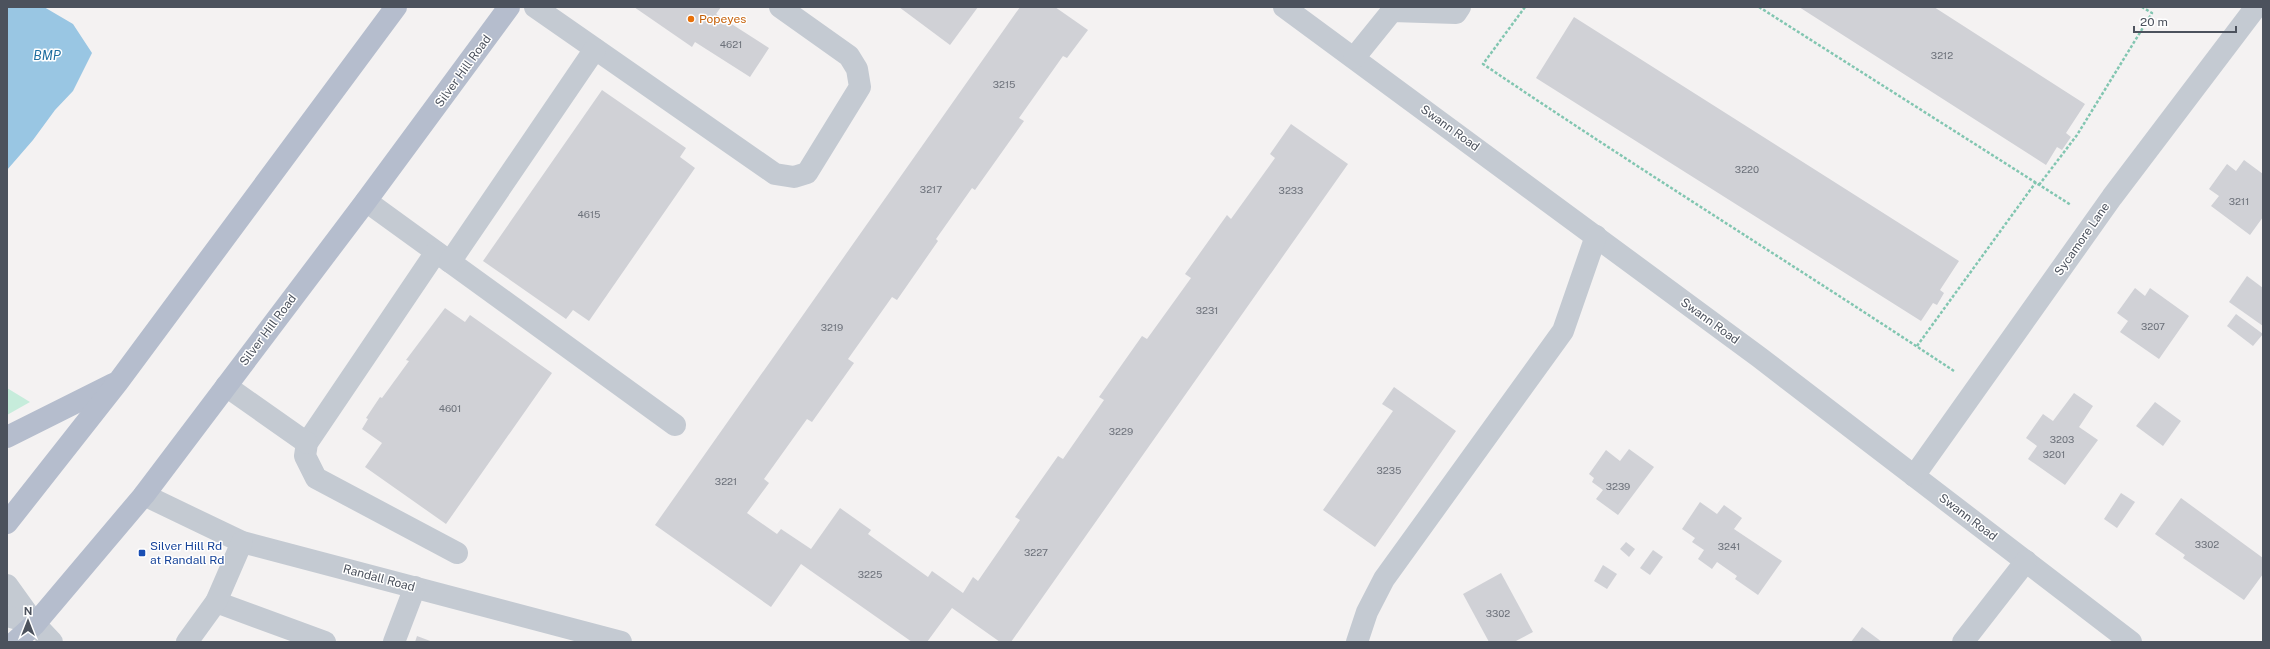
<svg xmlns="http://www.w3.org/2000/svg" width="2270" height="649" font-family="'Public Sans',sans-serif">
	<rect width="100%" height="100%" fill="#f4f2f2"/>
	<path fill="#c6ecdb" d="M7,388L30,402L7,415Z"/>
	<path fill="#99c6e3" d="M7,7H44L73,24L92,53L73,91L55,110L33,140L7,170Z"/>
	<g fill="#d0d1d6">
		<path d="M634,7H721L716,14L769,48L750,77L695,42L692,47Z"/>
		<path d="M899,7H978L950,45Z"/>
		<path d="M1020,7H1055L1088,30L1067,58L1063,56L1019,118L1024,121L975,190L972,188L936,239L938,241L897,300L892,297L848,359L854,363L812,422L807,419L764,479L769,483L747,513L777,534L781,529L811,549L840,508L871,530L868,534L928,577L932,571L963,593L973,577L978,581L1020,520L1015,517L1058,456L1063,459L1104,400L1099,397L1142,336L1147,339L1191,278L1185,274L1227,215L1231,219L1275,158L1270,154L1291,124L1348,164L1011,642H1000L952,608L927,642H912L801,564L771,607L655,525Z"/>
		<path d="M1799,7H1934L2085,104L2066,133L2071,137L2062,150L2057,147L2046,165Z"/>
		<path d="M1574,17L1959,261L1940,290L1944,293L1937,305L1933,303L1921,321L1536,78Z"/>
		<path d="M602,90L686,148L680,157L695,168L589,321L573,310L566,319L483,261Z"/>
		<path d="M2244,160L2263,174V217L2250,235L2211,206L2219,196L2209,189L2227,164L2236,171Z"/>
		<path d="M2247,276L2263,288V326L2229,302Z"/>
		<path d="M2135,288L2145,296L2150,288L2189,316L2159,359L2120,332L2128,321L2117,313Z"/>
		<path d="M445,308L465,322L470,315L552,373L446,524L365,467L382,443L362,429L368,419L366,418L380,397L382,398L409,361L406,360Z"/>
		<path d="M2236,314L2263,334L2253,346L2227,326Z"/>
		<path d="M1394,387L1456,431L1375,547L1323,510L1393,411L1382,404Z"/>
		<path d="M2074,393L2093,406L2079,427L2098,440L2065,485L2028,459L2037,446L2026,438L2043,414L2053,421Z"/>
		<path d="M2155,402L2181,421L2163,446L2136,426Z"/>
		<path d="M1629,449L1654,467L1618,515L1596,499L1603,490L1592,482L1594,478L1589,474L1606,450L1620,461Z"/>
		<path d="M2121,493L2135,502L2117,528L2104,519Z"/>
		<path d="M2181,498L2263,558V574L2244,600L2183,558L2185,555L2155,534Z"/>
		<path d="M1700,502L1717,514L1724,505L1742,518L1734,529L1782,561L1758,595L1735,579L1737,576L1717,562L1712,569L1698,559L1704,550L1692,542L1695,538L1682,529Z"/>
		<path d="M1626,542L1635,549L1629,557L1620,549Z"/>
		<path d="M1653,550L1663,557L1650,575L1640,568Z"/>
		<path d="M1603,565L1617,574L1607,589L1594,581Z"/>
		<path d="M1501,573L1533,632L1514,642H1489L1463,594Z"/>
		<path d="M1862,627L1882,642H1851Z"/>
		<path d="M417,636L433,642H415Z"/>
	</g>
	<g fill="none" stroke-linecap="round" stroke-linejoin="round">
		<g stroke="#82c6b1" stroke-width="2.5" stroke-dasharray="3 2" stroke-linecap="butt">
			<path d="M1525,7L1483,64C1638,169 1797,267 1954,371"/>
			<path d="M1759,7L2071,205"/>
			<path d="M2039,185L2077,135L2152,13L2142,7"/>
			<path d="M1917,346L2036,182"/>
		</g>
		<g stroke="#c4cad2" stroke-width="22">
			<path d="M535,7L775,174L794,177L807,173L860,87L857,69L849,56L780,7"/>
			<path d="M1284,7L1759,357L2131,642"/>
			<path d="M1354,58L1392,11L1456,13L1460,7"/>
			<path d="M366,201L675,425"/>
			<path d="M436,252L307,443L305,456L316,478L457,553"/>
			<path d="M450,262L595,49"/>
			<path d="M226,386L307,443"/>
			<path d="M1914,476L2112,197L2256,7"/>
			<path d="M144,495L242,542L621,642"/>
			<path d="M7,585L35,624L52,642"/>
			<path d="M216,602L325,642"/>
			<path d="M7,616L35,624"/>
			<path d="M187,642L216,602L242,542"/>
			<path d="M394,642L415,587"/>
			<path d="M1357,642L1367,612L1384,579L1563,331L1596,236"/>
			<path d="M1963,642L2026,561"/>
		</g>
		<g stroke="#b5bdcd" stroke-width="22">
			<path d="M7,437L113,384"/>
			<path d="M7,523L118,382L396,7"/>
			<path d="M15,642L35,624L144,495L366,201L509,7"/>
		</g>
	</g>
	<circle fill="#e8710a" stroke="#fff" stroke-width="1.5" cx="691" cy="19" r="4"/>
	<rect fill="#1a4fb4" stroke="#fff" stroke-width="1.5" x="138" y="549" width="8" height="8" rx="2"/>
	<g text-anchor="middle" stroke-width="3" stroke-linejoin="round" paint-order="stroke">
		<g font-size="10" fill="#6d727b">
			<text x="731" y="48">4621</text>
			<text x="1942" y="59">3212</text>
			<text x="1004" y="88">3215</text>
			<text x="1747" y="173">3220</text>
			<text x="931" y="193">3217</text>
			<text x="1291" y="194">3233</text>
			<text x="2239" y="205">3211</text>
			<text x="589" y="218">4615</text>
			<text x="1207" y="314">3231</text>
			<text x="2153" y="330">3207</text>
			<text x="832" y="331">3219</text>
			<text x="450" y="412">4601</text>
			<text x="1121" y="435">3229</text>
			<text x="2062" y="443">3203</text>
			<text x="2054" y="458">3201</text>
			<text x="1389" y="474">3235</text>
			<text x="726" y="485">3221</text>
			<text x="1618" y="490">3239</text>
			<text x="2207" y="548">3302</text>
			<text x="1729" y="550">3241</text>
			<text x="1036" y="556">3227</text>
			<text x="870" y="578">3225</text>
			<text x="1498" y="617">3302</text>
		</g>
		<g font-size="12" fill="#c56008" stroke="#fff" text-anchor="start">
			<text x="699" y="23">Popeyes</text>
		</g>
		<g font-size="12" fill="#4c525d" stroke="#fff">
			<text transform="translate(463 71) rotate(-54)" y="4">Silver Hill Road</text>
			<text transform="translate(1450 128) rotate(36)" y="4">Swann Road</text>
			<text transform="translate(2082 239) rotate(-55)" y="4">Sycamore Lane</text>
			<text transform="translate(1710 321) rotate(36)" y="4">Swann Road</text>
			<text transform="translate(268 330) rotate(-53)" y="4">Silver Hill Road</text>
			<text transform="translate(1968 517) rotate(37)" y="4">Swann Road</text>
			<text transform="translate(379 578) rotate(15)" y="4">Randall Road</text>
		</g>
		<g font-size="12" fill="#164399" stroke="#fff" text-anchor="start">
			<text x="150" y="550">Silver Hill Rd<tspan x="150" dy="14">at Randall Rd</tspan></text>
		</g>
		<g font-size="13" font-style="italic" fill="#1d6d9f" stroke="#fff">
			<text x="47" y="60">BMP</text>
		</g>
	</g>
	<rect width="2270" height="649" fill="none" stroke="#4c525d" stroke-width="16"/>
	<g transform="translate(28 621)" stroke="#ffffff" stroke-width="3" paint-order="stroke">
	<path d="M0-3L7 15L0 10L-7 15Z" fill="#4c525d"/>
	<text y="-6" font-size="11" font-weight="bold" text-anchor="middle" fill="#4c525d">N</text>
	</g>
	<path d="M2134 26v6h102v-6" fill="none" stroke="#4c525d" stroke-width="2"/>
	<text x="2140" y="26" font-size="12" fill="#4c525d" stroke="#ffffff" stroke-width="3" paint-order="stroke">20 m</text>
</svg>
